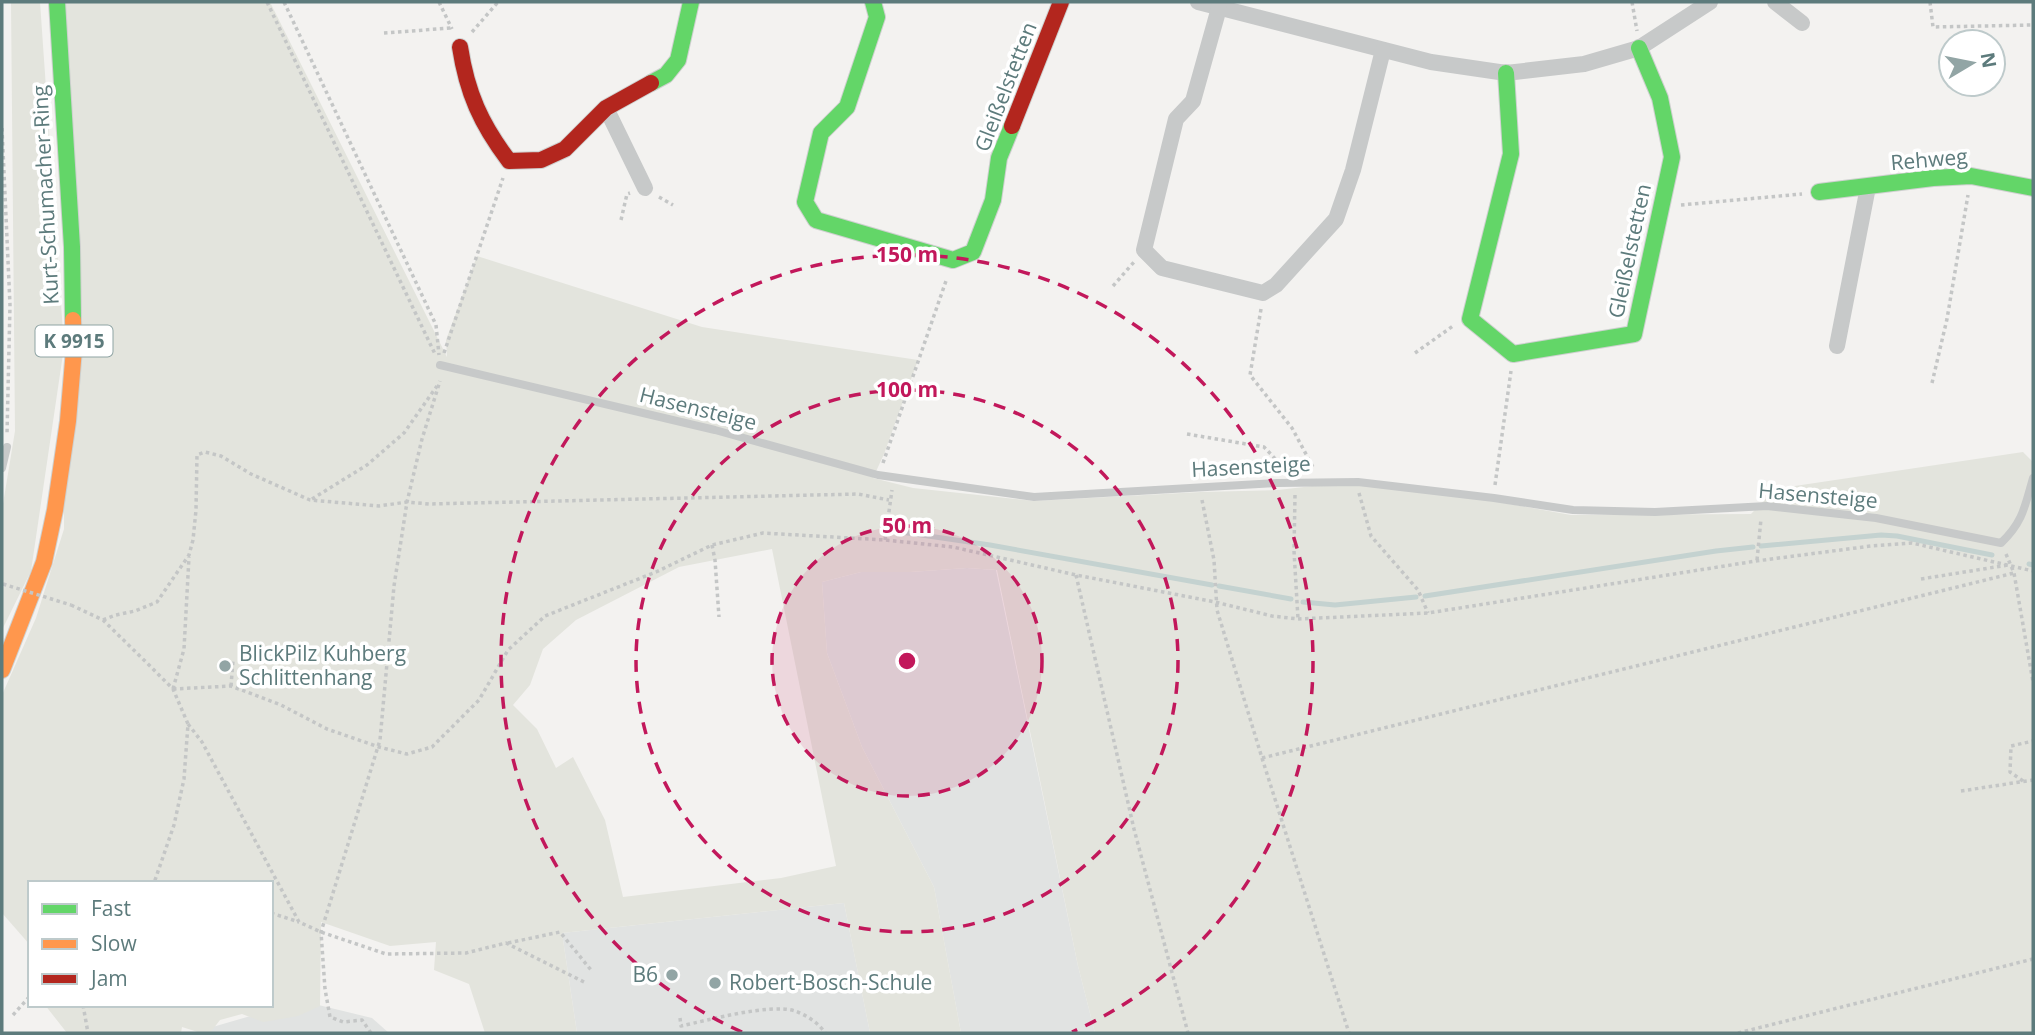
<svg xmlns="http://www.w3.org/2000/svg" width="2035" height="1035" font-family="'Open Sans',sans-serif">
	<rect width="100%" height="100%" fill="#f3f2f0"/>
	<g fill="#e1e3e2">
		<path d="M967,568L996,570L1078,966L1095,1033H961L934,887L862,747L827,653L822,582L861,572H910Z"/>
		<path d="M844,903L870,1033H577L562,933Z"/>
		<path d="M302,1001L372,1018L389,1033H192Z"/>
	</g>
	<g fill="#e3e4dd" fill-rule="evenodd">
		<path d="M11,2H40L64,347L31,571L2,630V510L15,431Z"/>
		<path d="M65,2H270L447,357L446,340L477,256L702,327L918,360L884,454L873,478L913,488L1034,501L1201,492L1278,490L1321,485L1374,486L1493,501L1571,515L1751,514L1775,489L2023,452L2033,462V1033H1095L1078,966L997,570L967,568L910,572H861L822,582L827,653L862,747L934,887L961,1033H870L844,903L562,933L577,1033H485L469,984L434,970L436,942L390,946L321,922L320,1006L298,1016L263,1022L242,1014L220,1020L210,1033H201L182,1027L181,1033H67L45,1005H271V883H30V945L2,913V695L36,618L64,529ZM772,549L836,866L781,878L623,897L605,820L573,757L556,768L537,729L513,705L530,685L543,649L576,620L679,567Z"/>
	</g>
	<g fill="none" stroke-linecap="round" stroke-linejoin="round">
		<g stroke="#c4d2d0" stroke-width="5">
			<path d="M894,531L990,545L1212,585"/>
			<path d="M1761,546L1881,535L1897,536L1992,555"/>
			<path d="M2029,564L2033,565"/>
			<path d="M1219,586L1291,599"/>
			<path d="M1425,596L1716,551L1753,547"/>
			<path d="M1303,602L1335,605L1416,597"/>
		</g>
		<g stroke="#ced0cf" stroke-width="18">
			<g id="fast">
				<path d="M57,2L72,247L73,320"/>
				<path d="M873,2L877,17L847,107L821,133L805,202L816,220L953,260L973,252L993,200L999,158L1012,126"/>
				<path d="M1506,73L1511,154L1470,319L1513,354L1634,334L1672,157L1660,98L1639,48"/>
				<path d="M651,83L666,75L678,60L691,2"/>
				<path d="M1819,192L1933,178L1971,176L2033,188"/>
			</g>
		</g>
		<g stroke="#ced0cf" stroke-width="18">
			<path id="slow" d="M2,670L44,562L55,510L68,421L74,349L73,320"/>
		</g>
		<g stroke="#ced0cf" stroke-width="18">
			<g id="jam">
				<path d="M460,47C467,93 481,124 509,161L541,160L565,149L606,108L651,83"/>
				<path d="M1012,126L1061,2"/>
			</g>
		</g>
		<g stroke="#c4c6c6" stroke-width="3.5" stroke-dasharray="3.5 3.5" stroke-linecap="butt">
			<path d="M267,2L435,354"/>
			<path d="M284,2L436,325L439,355"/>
			<path d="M439,2L452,29"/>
			<path d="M1632,2L1637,31"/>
			<path d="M1930,2L1933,27L2033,25"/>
			<path d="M472,32L498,2"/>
			<path d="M384,33L451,28"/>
			<path d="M2,128L10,305L7,434"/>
			<path d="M659,197L673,205"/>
			<path d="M1681,205L1802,194"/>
			<path d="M621,220L627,194L630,193"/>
			<path d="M1113,286L1134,262"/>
			<path d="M1261,309L1250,375L1292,428L1314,469"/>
			<path d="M444,353L503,178"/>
			<path d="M1415,353L1453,326"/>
			<path d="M1932,383L1947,319L1968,195"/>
			<path d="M1187,434L1264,447L1285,469"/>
			<path d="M883,463L947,278"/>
			<path d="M1495,485L1511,371"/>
			<path d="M1359,493L1371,536L1418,590L1428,613"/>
			<path d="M1295,495L1294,551L1298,619"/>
			<path d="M312,499L367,465L404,433L437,386"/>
			<path d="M1202,500L1214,560L1217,610L1262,758L1349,1033"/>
			<path d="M885,540L892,490"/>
			<path d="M712,545L715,560L719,617"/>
			<path d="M2006,554L2014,573L2033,682"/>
			<path d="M1757,560L1761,519"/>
			<path d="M1076,575L1134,829L1188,1033"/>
			<path d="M1921,579L2008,565"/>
			<path d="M2,584H3"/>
			<path d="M71,605L103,620L149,665L173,689L188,724L184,779L174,825L154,883"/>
			<path d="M103,620L116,615L135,611L157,602L189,555L193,540L196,510L197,455L205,452L221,456L251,474L310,500L379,506L407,502L429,504L858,494L889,500"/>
			<path d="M231,686L233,660"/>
			<path d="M173,689L231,686L281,705L327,729L379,747L407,754L432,747L479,700L508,650L545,616L656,572L712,545L763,533L885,540L953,547L1076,575L1215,602L1272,616L1298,619L1428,613L1756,561L1871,546L1912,543L2033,571"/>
			<path d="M173,689L184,649L189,557"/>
			<path d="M188,724L202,742L299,922L321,932L386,954L466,953L506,943L586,983"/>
			<path d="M1262,758L2014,573"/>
			<path d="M2023,781L2010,772L2011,746L2033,741"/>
			<path d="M1961,791L2033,780"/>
			<path d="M271,913L299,922"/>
			<path d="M508,943L560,932L591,970"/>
			<path d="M83,1005L88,1033"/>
			<path d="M13,1015L30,996"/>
			<path d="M680,1018L681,1026C709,1020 770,1003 795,1011C806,1015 819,1023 825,1033"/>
			<path d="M371,1033L362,1020L343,1022L330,1017L325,989L321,932L380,740L394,586L407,502L422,439L440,381"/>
			<path d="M1738,1033L2033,959"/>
		</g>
		<g stroke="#c7c9c9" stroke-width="8">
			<path d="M440,365L715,430L878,475L1034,497L1277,483L1358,482L1494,498L1573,510L1655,512L1767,506L1876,518L2001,543C2023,522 2025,506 2033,478"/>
			<path d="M2,468L7,447"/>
		</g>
		<g stroke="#c7c9c9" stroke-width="16">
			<path d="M1198,2L1431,62L1506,73L1584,64L1639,48L1710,2"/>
			<path d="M1775,2L1802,23"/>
			<path d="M1219,8L1193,101L1176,119L1144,250L1162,268L1263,293L1276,285L1336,219L1353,170L1383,50"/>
			<path d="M606,108L645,188"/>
			<path d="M1837,346L1868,187"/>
		</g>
		<use href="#fast" stroke="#63d668" stroke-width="16"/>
		<use href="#slow" stroke="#ff974d" stroke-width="16"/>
		<use href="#jam" stroke="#b3261e" stroke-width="16"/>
		<path stroke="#c4c6c6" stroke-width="3.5" stroke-dasharray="3.5 3.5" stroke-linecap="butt" d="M3,584L71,605"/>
	</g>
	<circle cx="907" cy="661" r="135" fill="#c2185b" fill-opacity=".12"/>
	<g fill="none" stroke="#c2185b" stroke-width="3.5" stroke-dasharray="12 9">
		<circle cx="907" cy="661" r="135"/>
		<circle cx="907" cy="661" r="271"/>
		<path d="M742 1032A406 406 0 1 1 1072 1032"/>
	</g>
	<g fill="#92a5a5" stroke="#fff" stroke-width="2.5">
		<circle cx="225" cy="666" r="7"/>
		<circle cx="672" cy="975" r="7"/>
		<circle cx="715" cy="983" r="7"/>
	</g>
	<g text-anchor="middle" stroke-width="7" stroke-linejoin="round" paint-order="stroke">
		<rect fill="#fff" stroke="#8ea3a3" stroke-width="2" x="35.5" y="325.5" width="77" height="31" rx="5"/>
		<g font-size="19" font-weight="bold" fill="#5d7b7c">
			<text x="74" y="348">K 9915</text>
		</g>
		<g font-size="21" fill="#5d7b7c" stroke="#fff">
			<text transform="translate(1006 87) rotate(-69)" y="7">Gleißelstetten</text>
			<text transform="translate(1929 160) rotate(-5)" y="7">Rehweg</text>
			<text transform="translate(46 195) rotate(-93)" y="7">Kurt-Schumacher-Ring</text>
			<text transform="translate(1630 251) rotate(-78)" y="7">Gleißelstetten</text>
			<text transform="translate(698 409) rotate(14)" y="7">Hasensteige</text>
			<text transform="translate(1251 467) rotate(-3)" y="7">Hasensteige</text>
			<text transform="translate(1818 496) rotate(5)" y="7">Hasensteige</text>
		</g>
		<g font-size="21" fill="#5d7b7c" stroke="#fff" text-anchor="start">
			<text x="239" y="661">BlickPilz Kuhberg<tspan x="239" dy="24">Schlittenhang</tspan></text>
			<text x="658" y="982" text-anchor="end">B6</text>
			<text x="729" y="990">Robert-Bosch-Schule</text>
		</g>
	</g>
	<circle cx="907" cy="661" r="10" fill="#c2185b" stroke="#fff" stroke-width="3.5"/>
	<g font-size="21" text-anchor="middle" font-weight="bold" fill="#c2185b" stroke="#fff" stroke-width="7" stroke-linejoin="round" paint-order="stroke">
		<text x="907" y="262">150 m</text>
		<text x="907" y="397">100 m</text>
		<text x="907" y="533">50 m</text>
	</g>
	<rect width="2035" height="1035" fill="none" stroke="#5d7b7c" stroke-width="7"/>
	<rect x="28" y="881" width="245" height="126" fill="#ffffff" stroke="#becacb" stroke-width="2"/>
	<rect x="42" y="904" width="35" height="10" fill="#63d668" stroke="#becacb" stroke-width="2"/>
	<text x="91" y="916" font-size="21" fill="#5d7b7c">Fast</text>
	<rect x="42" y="939" width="35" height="10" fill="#ff974d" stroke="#becacb" stroke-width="2"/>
	<text x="91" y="951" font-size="21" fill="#5d7b7c">Slow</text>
	<rect x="42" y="974" width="35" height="10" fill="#b3261e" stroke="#becacb" stroke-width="2"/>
	<text x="91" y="986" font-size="21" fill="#5d7b7c">Jam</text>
	<g transform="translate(1972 63) rotate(80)"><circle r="33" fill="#ffffff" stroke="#becacb" stroke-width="2"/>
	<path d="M0-5L12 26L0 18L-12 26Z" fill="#92a5a5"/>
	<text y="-10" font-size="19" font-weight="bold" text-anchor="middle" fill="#5d7b7c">N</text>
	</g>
</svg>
